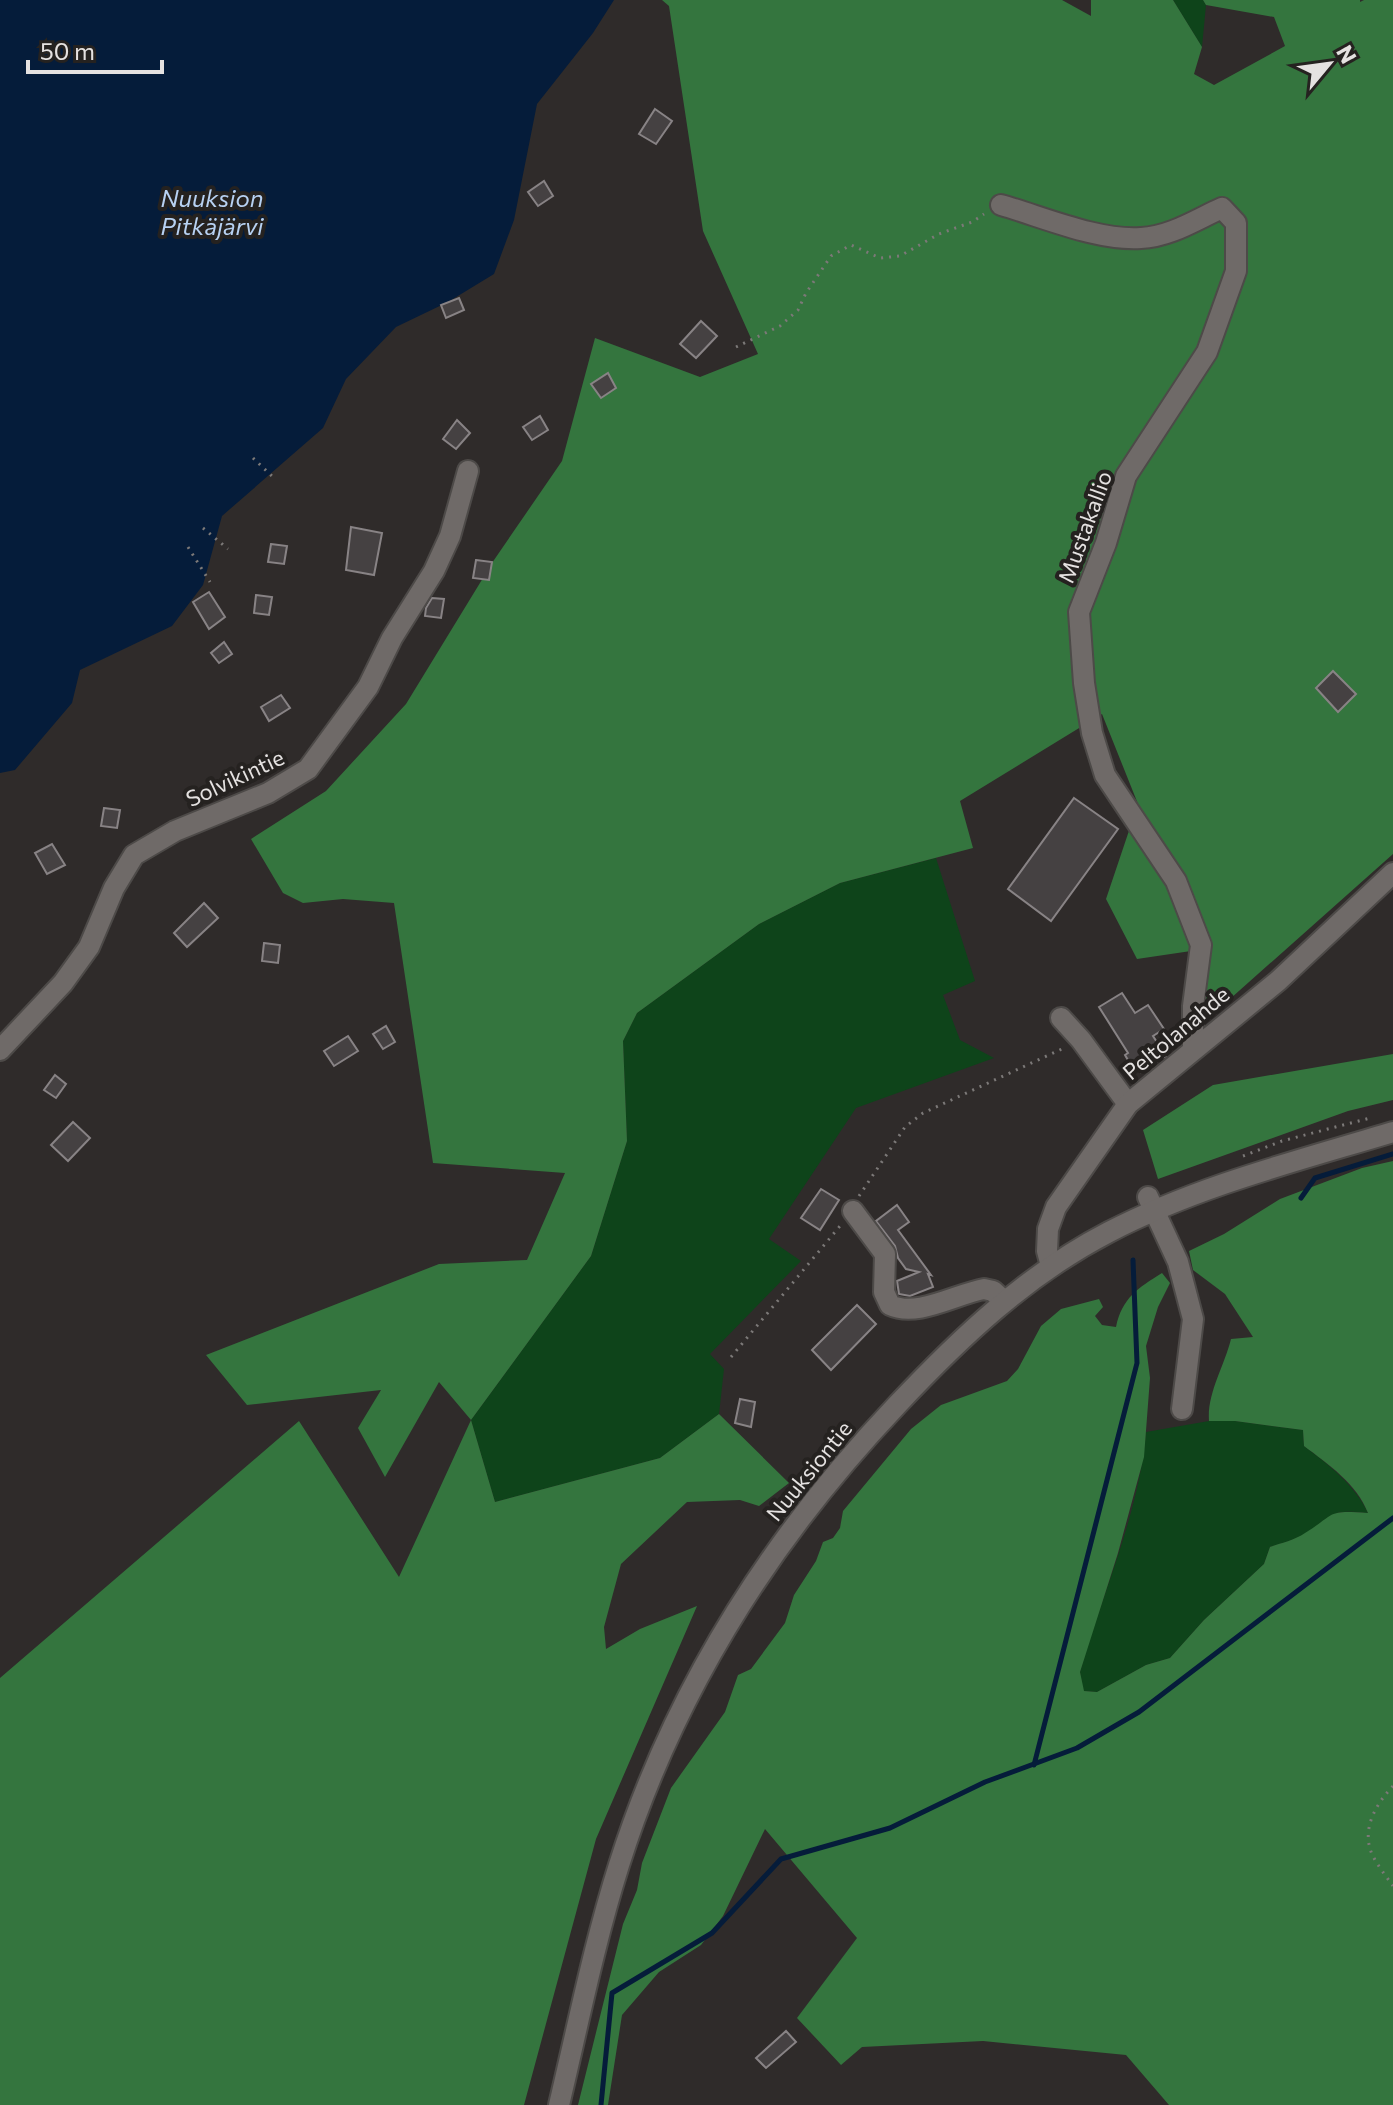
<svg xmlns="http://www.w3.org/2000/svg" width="1393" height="2105" font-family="Commissioner,sans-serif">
	<rect width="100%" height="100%" fill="#2f2b2a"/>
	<g fill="#0e441a">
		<path d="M1173,0H1203L1206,5L1202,47Z"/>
		<path d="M936,858L975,981L943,995L960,1040L994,1058L856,1108L769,1239L801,1261L710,1354L724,1369L719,1414L660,1458L495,1502L471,1420L591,1256L627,1141L623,1041L637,1013L759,924L840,883Z"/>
		<path d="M1209,1421H1235L1303,1430L1304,1446C1329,1465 1355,1485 1368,1513C1330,1509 1335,1514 1306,1533C1295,1540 1282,1543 1270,1547L1264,1564L1204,1620L1170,1658L1146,1665L1097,1692L1083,1691L1080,1672C1102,1593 1139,1515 1146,1432Z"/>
	</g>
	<g fill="#34753e">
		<path d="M662,0H1062L1091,16V0H1173L1202,47L1194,74L1214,85L1285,46L1274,17L1206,5L1203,0H1360V2L1364,0H1393V854L1185,1039L1191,951L1137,959L1106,899L1138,804L1102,714L960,801L973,848L840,883L759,924L637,1013L623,1041L627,1141L591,1256L471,1420L495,1502L660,1458L719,1414L789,1483L759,1506L740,1500L687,1502L621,1564L604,1627L606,1649L640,1629L697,1606L596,1839L524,2105H0V1678L299,1421L399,1577L471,1420L439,1382L385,1477L358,1428L381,1390L247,1405L206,1355L439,1264L527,1260L565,1173L433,1163L394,903L343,899L303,903L283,893L251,839L326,791L406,704L494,560L562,461L595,338L700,377L758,354L703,231L669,6Z"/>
		<path d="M1393,1054V1100L1348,1111L1158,1179L1143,1130L1213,1085Z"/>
		<path d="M1393,1161V2105H1169L1126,2055L983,2041L862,2047L841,2065L797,2018L857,1938L765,1829L723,1916L701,1945L659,1972L622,2015L608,2105H578L623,1924L637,1890L642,1863L671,1788L725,1712L738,1675L751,1669L785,1623L794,1595L816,1561L823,1542L833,1538L840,1528L843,1511L911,1429L941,1405L1007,1381L1018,1369L1041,1326L1061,1309L1099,1299L1103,1307L1095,1316L1102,1325L1116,1327C1122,1298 1138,1288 1162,1273L1170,1283L1158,1307L1146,1346L1150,1378L1144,1457L1118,1553L1080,1672L1084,1691L1097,1692L1146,1665L1170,1658L1204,1620L1264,1564L1270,1547C1281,1543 1295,1540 1305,1533C1337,1513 1326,1510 1368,1513C1357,1484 1328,1464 1304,1446L1303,1430L1235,1421H1209C1207,1393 1224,1367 1231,1339L1253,1337L1225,1294L1193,1270L1189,1251L1224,1234L1280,1199L1362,1168Z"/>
	</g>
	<path fill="#051c3a" d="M0,0H614L593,33L537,104L514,220L494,274L448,302L396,327L346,379L323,428L222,516L203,585L172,626L80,670L72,703L15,770L0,773Z"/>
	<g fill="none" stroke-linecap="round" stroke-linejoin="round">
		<g stroke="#051c3a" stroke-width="5">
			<path d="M1301,1198L1315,1178L1393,1154"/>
			<path d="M1034,1765L1137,1363L1133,1260"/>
			<path d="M601,2105L612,1993L712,1933L781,1859L890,1828L985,1782L1077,1748L1139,1712L1393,1518"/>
		</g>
	</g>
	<g fill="#454142" stroke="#888385" stroke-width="2">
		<path d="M655,109L672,121L656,144L639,134Z"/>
		<path d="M544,181L553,196L538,206L528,192Z"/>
		<path d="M459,298L464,310L446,318L441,305Z"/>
		<path d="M701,321L717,336L696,358L680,344Z"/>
		<path d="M608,373L616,388L601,398L591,384Z"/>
		<path d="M540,416L548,430L532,440L523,427Z"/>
		<path d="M457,420L470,433L456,449L443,439Z"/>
		<path d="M351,527L382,533L374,575L346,570Z"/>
		<path d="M271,544L287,546L284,564L268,562Z"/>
		<path d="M476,560L492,562L489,580L473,578Z"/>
		<path d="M209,592L225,617L209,629L193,602Z"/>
		<path d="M256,595L272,597L269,615L254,613Z"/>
		<path d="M432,598L444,599L441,618L425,616L426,608Z"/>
		<path d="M224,642L232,654L219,663L211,653Z"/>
		<path d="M1333,671L1356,694L1338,712L1316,688Z"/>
		<path d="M281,695L290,708L269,721L261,707Z"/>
		<path d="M1074,798L1118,829L1051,921L1008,889Z"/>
		<path d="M104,808L120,810L117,828L101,826Z"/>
		<path d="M52,844L65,865L47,874L35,853Z"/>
		<path d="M204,903L218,918L187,947L174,933Z"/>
		<path d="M264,943L280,945L278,963L262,961Z"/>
		<path d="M1122,993L1135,1013L1148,1005L1164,1029L1153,1036L1166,1056L1141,1072L1136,1064L1132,1067L1125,1055L1128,1053L1099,1007Z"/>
		<path d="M386,1026L395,1042L383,1049L373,1034Z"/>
		<path d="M348,1036L358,1051L334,1066L324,1051Z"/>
		<path d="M55,1075L66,1084L56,1098L44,1090Z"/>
		<path d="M73,1122L90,1138L68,1161L51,1145Z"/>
		<path d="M821,1189L839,1200L820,1230L801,1218Z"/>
		<path d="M897,1205L909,1222L898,1230L931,1275L928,1274L933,1287L910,1296L899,1294L897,1281L919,1272L906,1269L898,1258L895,1246L876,1221Z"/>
		<path d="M857,1305L876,1324L831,1370L812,1350Z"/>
		<path d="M740,1399L755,1402L751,1427L735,1423Z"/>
		<path d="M786,2031L796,2042L766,2068L756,2058Z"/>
	</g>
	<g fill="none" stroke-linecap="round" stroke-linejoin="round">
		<g stroke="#4d4a48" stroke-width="24">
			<g id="minor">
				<path d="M1001,205C1043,217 1098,241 1141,238C1170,237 1197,219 1222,208L1236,223V271L1207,352L1126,476L1106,543L1079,612L1084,683L1092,733L1105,775L1176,881L1201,945L1193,1006V1048"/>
				<path d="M1061,1018L1081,1040L1128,1104"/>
				<path d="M0,1050L63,983L89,947L114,888L134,855L175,831L268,793L308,769L368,687L392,638L434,571L450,536L468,471"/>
				<path d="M1148,1197L1178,1262L1193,1319L1182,1409"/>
				<path d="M853,1211L885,1254L884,1292L890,1305C917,1318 956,1294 984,1289L993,1291L1004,1301"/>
				<path d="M1051,1266L1047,1251L1048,1229L1056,1207L1128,1104L1278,981L1393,873"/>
				<path d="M559,2105C578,2025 594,1944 619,1865C674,1691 772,1537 897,1405C960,1338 1026,1275 1109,1232C1198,1186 1297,1161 1393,1132"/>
			</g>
		</g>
		<g stroke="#7c7978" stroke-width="3" stroke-dasharray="2 6" stroke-linecap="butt">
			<path d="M736,347L780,326L798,310L806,293L831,256L851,245L880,258L900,256L939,234L972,222L984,214"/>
			<path d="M253,458L275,479"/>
			<path d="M203,528L228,549"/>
			<path d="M188,547L210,582"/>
			<path d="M1243,1156L1282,1141L1370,1118"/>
			<path d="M859,1196L905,1127L923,1113L1064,1048"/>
			<path d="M731,1357L840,1226"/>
			<path d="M1393,1786C1376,1804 1361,1829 1372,1854C1377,1865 1386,1876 1393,1886"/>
		</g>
		<use href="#minor" stroke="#6f6a68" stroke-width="20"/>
	</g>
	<g text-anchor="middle" stroke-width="8" stroke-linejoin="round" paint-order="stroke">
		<g font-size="22" fill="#e5e2e1" stroke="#252220">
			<text transform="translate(1085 527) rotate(-70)" y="8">Mustakallio</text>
			<text transform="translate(235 778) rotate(-25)" y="8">Solvikintie</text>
			<text transform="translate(1176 1033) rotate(-40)" y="8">Peltolanahde</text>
			<text transform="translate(809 1471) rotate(-51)" y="8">Nuuksiontie</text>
		</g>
		<g font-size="24" font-style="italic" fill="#b7d1f2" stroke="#252220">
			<text x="212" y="207">Nuuksion<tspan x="212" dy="28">Pitkäjärvi</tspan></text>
		</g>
	</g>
	<g transform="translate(1329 64) rotate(61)" stroke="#252220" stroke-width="6" paint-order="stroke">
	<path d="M0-6L14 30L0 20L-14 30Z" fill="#e5e2e1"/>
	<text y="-12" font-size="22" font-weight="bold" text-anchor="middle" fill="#e5e2e1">N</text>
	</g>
	<path d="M28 60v12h134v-12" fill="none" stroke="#e5e2e1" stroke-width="4"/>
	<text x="40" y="60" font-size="24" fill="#e5e2e1" stroke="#252220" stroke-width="6" paint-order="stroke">50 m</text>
</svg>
